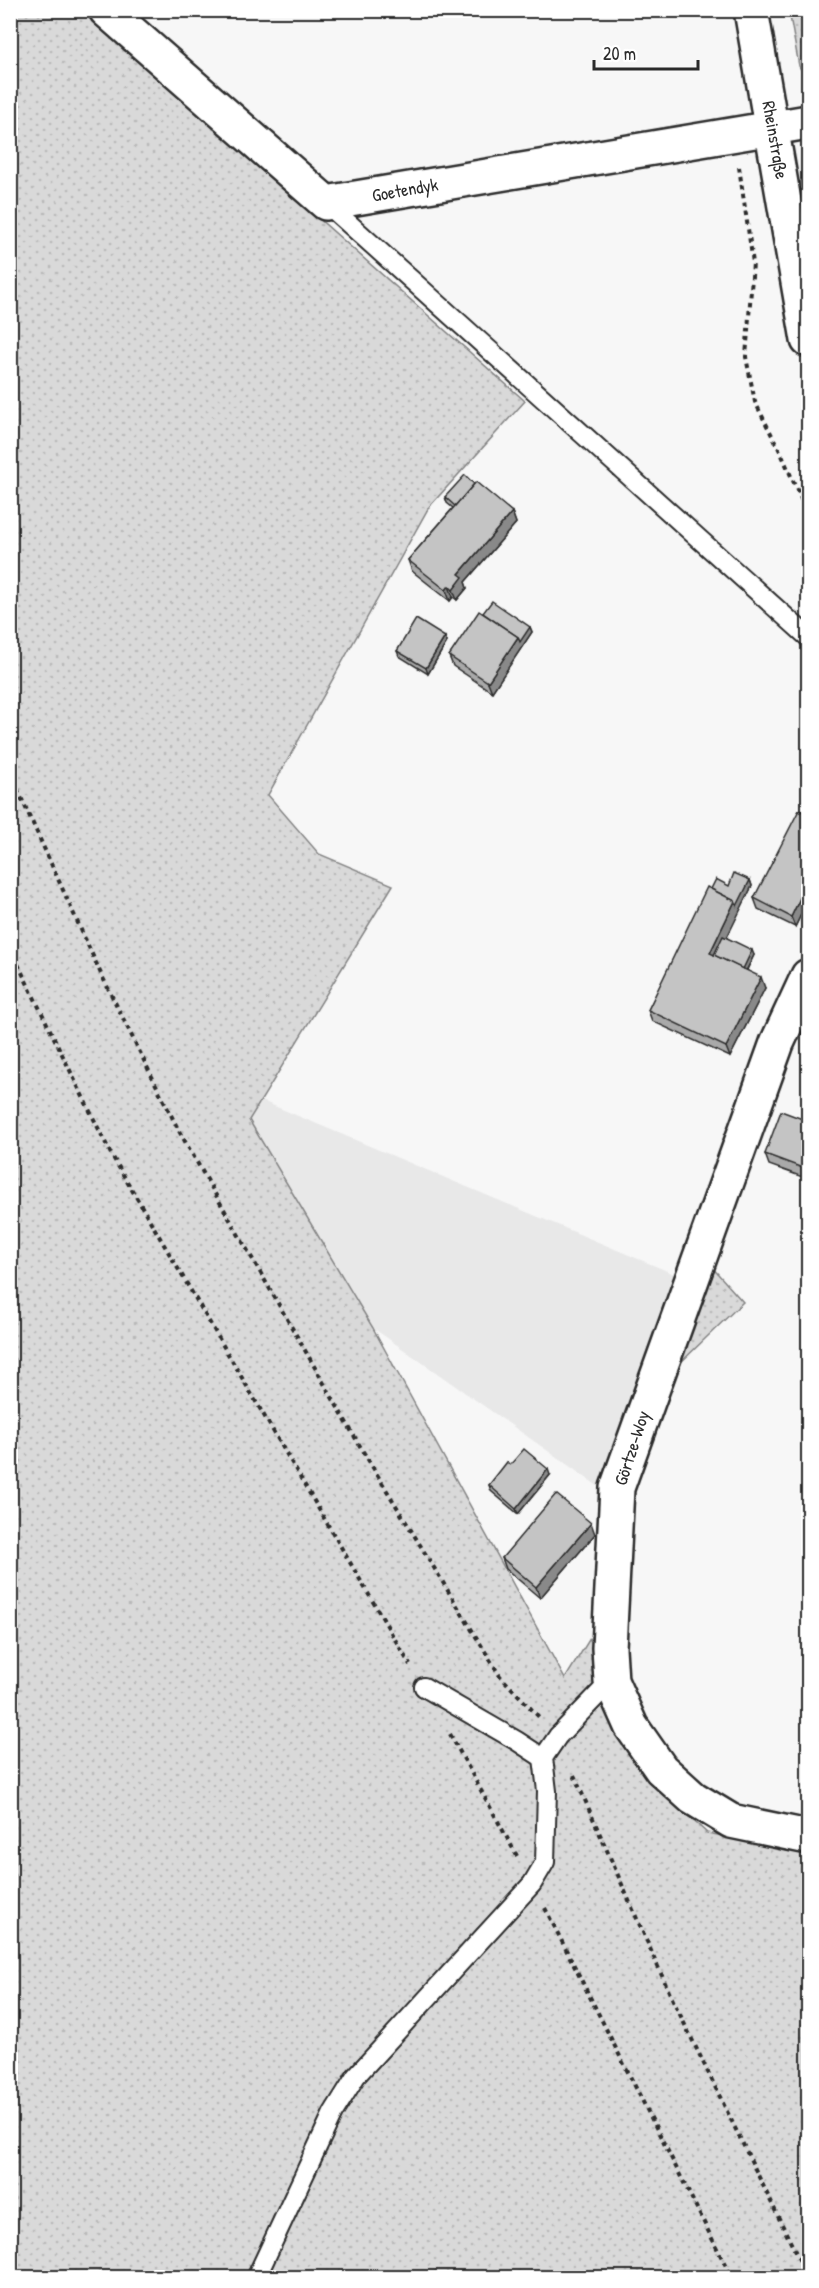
<svg xmlns="http://www.w3.org/2000/svg" width="819" height="2288" font-family="'Patrick Hand',sans-serif">
	<defs>
		<pattern id="grass-dots" width="8" height="8" patternUnits="userSpaceOnUse" patternTransform="scale(1.5)"><rect width="8" height="8" fill="#d9d9d9"/><path d="M2 2h.1M6 6h.1" fill="none" stroke="#bababa" stroke-width="1.8" stroke-linecap="round"/></pattern>
	</defs>
	<rect width="100%" height="100%" fill="#f7f7f7"/>
	<filter id="ink" filterUnits="userSpaceOnUse"><feTurbulence type="fractalNoise" baseFrequency=".0167" numOctaves="2"/><feDisplacementMap in="SourceGraphic" scale="12" xChannelSelector="R" yChannelSelector="G"/><feConvolveMatrix kernelMatrix="1 2 1 2 8 2 1 2 1" color-interpolation-filters="sRGB"/></filter>
	<g filter="url(#ink)">
		<path fill="#e8e8e8" d="M260,1100L679,1276L602,1489L373,1328L248,1120Z"/>
		<g fill="url(#grass-dots)" stroke="#828282" stroke-width="1.5">
			<path d="M83,10L525,401L429,507L268,795L319,854L393,885L249,1120L373,1328L565,1679L595,1630L593,1676L609,1714L652,1783L707,1833L808,1851V2277L11,2278L10,11Z"/>
			<path d="M789,11H808V81L799,66Z"/>
			<path d="M710,1265L743,1302L674,1369Z"/>
		</g>
		<g fill="none" stroke-linecap="round" stroke-linejoin="round">
			<g stroke="#2b2b2b" stroke-width="22">
				<g id="service">
					<path d="M326,203L808,637"/>
					<path d="M424,1687L517,1741L543,1758"/>
					<path d="M256,2278L333,2113L356,2076L532,1884L545,1862L547,1791L543,1758L558,1736L611,1681"/>
				</g>
			</g>
			<g stroke="#2b2b2b" stroke-width="38">
				<g id="minor">
					<path d="M106,10L326,203L808,122"/>
					<path d="M808,976L777,1043L617,1488L609,1648L611,1681L631,1726L661,1769L693,1798L731,1821L808,1837"/>
				</g>
			</g>
			<g stroke="#2b2b2b" stroke-width="38">
				<path id="secondary" d="M751,10L808,340"/>
			</g>
			<g stroke="#2b2b2b" stroke-width="4" stroke-dasharray="4.5 4.5" stroke-linecap="butt">
				<path d="M739,167L753,263L746,357L755,402L781,453L808,515"/>
				<path d="M10,773L101,974L179,1131L364,1453L500,1676L540,1718"/>
				<path d="M10,948L111,1154L410,1665"/>
				<path d="M450,1734L517,1856"/>
				<path d="M574,1775L670,1994L808,2278"/>
				<path d="M545,1908L732,2278"/>
			</g>
			<use href="#service" stroke="#fff" stroke-width="18"/>
			<use href="#minor" stroke="#fff" stroke-width="33"/>
			<use href="#secondary" stroke="#fff" stroke-width="33"/>
		</g>
		<g fill="#a9a9a9" stroke="#2b2b2b" stroke-width="1.5">
			<path d="M474,484L512,512L516,523L465,582L467,588L457,600L453,597L450,601L412,571L408,560L453,508L447,503L445,497Z"/>
			<path d="M483,613L530,627L532,632L492,692L453,666L449,656Z"/>
			<path d="M445,637L447,642L428,674L399,656L397,651Z"/>
			<path d="M808,815V900L795,927L758,909L754,898Z"/>
			<path d="M750,880L752,886L726,938L754,955L747,970L765,988L730,1057L652,1021L648,1010L711,889L729,886Z"/>
			<path d="M808,1121V1179L769,1165L765,1154Z"/>
			<path d="M550,1475L518,1514L491,1491L489,1485Z"/>
			<path d="M595,1534L540,1598L506,1569L502,1558Z"/>
		</g>
		<g fill="#898989" stroke="#2b2b2b" stroke-width="1.5">
			<path d="M512,512L516,523L465,582L467,588L457,600L453,590L459,574Z"/>
			<path d="M449,586L453,597L450,601L446,590Z"/>
			<path d="M530,627L532,632L492,692L488,682L518,637Z"/>
			<path d="M445,637L447,642L428,674L426,668Z"/>
			<path d="M750,880L752,886L716,960L710,953L735,901Z"/>
			<path d="M808,881V900L795,927L791,917Z"/>
			<path d="M752,950L754,955L743,977L741,972Z"/>
			<path d="M761,977L765,988L730,1057L726,1047Z"/>
			<path d="M548,1469L550,1475L518,1514L516,1509Z"/>
			<path d="M591,1523L595,1534L540,1598L536,1587Z"/>
		</g>
		<g fill="#c4c4c4" stroke="#2b2b2b" stroke-width="1.5">
			<path d="M465,475L474,484L455,506L445,497Z"/>
			<path d="M476,482L512,512L459,574L463,577L453,590L449,586L446,590L408,560Z"/>
			<path d="M492,601L530,627L520,642L518,637L483,613Z"/>
			<path d="M479,611L518,637L488,682L449,656Z"/>
			<path d="M416,619L445,637L426,668L397,651Z"/>
			<path d="M799,810L808,815V881L791,917L754,898Z"/>
			<path d="M734,873L750,880L737,906L735,901L711,889L716,879L729,886Z"/>
			<path d="M707,887L735,901L710,953L761,977L726,1047L648,1010Z"/>
			<path d="M723,936L752,950L743,969L714,955Z"/>
			<path d="M781,1111L808,1121V1170L765,1154Z"/>
			<path d="M524,1449L548,1469L516,1509L489,1485L507,1462L510,1465Z"/>
			<path d="M556,1494L591,1523L536,1587L502,1558Z"/>
		</g>
	</g>
	<g text-anchor="middle" stroke-width="4.5" stroke-linejoin="round" paint-order="stroke">
		<g font-size="18" fill="#2b2b2b" stroke="#fff">
			<text transform="translate(775 140) rotate(80)" y="6">Rheinstraße</text>
			<text transform="translate(405 190) rotate(-10)" y="6">Goetendyk</text>
			<text transform="translate(632 1448) rotate(-72)" y="6">Görtze-Woy</text>
		</g>
	</g>
	<rect width="819" height="2288" fill="none" stroke="#fff" stroke-width="36"/>
	<rect x="18" y="18" width="783" height="2252" fill="none" stroke="#2b2b2b" stroke-width="2" filter="url(#ink)"/>
	<path d="M594 60v9h104v-9" fill="none" stroke="#2b2b2b" stroke-width="3"/>
	<text x="603" y="60" font-size="18" fill="#2b2b2b" stroke="#ffffff" stroke-width="4.5" paint-order="stroke">20 m</text>
</svg>
